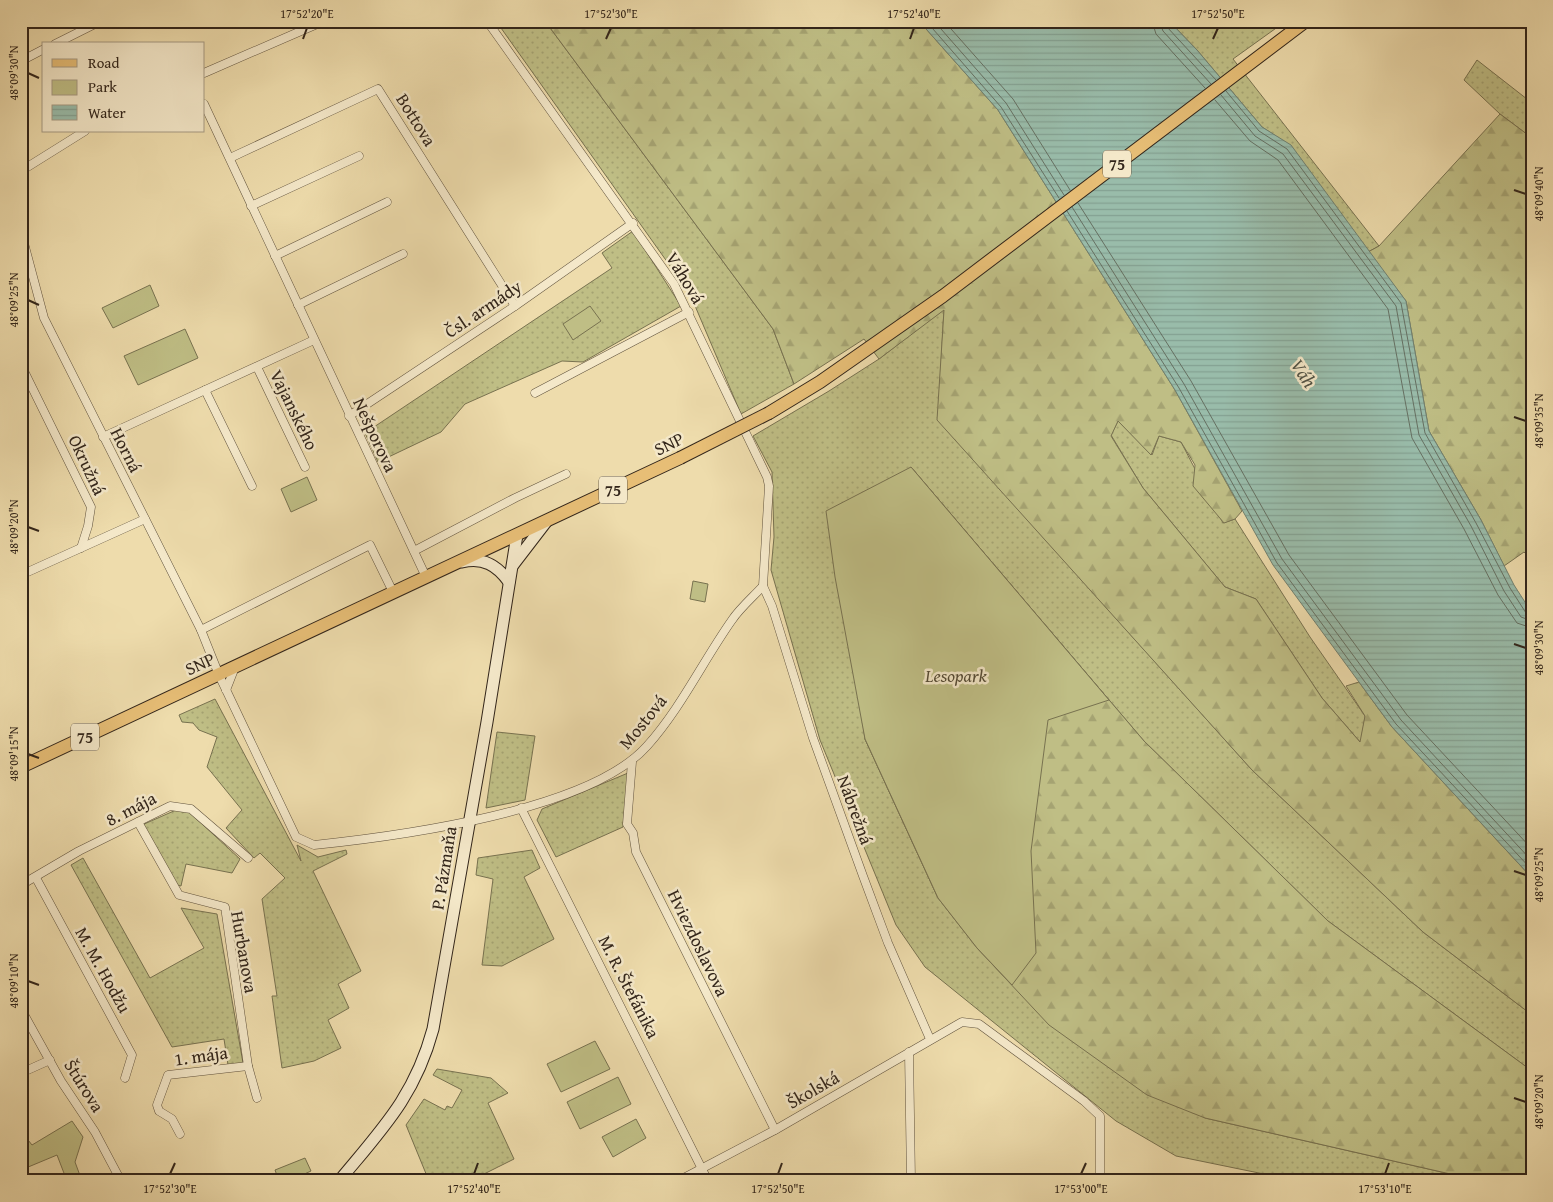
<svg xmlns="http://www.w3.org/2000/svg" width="1553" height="1202" font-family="'Gentium Book Plus',serif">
	<defs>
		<pattern id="grass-dots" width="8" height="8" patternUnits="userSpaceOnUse" patternTransform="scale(1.25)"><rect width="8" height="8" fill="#bfbe85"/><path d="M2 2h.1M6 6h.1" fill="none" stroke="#a5a372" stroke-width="1.8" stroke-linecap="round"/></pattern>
		<pattern id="forest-firs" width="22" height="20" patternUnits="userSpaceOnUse" patternTransform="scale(1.25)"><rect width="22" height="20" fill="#bfbe85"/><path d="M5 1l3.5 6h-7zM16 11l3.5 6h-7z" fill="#a5a372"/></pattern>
		<pattern id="water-rules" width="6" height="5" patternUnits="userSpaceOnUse" patternTransform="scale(1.25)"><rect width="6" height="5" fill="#99bcaa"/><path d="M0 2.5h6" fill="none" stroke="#84a192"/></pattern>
	</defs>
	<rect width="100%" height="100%" fill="#eedcac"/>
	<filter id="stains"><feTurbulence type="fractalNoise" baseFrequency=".004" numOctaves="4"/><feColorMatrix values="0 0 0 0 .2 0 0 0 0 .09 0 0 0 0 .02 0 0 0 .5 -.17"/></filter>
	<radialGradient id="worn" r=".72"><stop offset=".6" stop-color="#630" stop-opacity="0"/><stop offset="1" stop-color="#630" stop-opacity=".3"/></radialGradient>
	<g fill="url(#grass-dots)" stroke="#787250">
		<path d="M496,21H545L773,329L794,384L741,414L690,294Z"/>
		<path d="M1169,21H1286L1233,59L1379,246L1368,252L1291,146L1262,127L1197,50Z"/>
		<path d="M1477,60L1532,103V138L1500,114L1464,80Z"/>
		<path d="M633,231L681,306L583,362L562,361L465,404L441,432L378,462L365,433L612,268L602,253Z"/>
		<path d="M944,309L938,420L1252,770L1423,932L1532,1015V1071L1328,921L1144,741L911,467L865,739L938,898L1205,1118L1481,1181H1298L1176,1156L1116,1121L925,967L896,925L820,740L771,570L774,537L772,472L753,436L829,391L879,359Z"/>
		<path d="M1118,421L1152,455L1159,436L1181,442L1223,523L1235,519L1310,637L1365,716L1361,743L1322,698L1256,599L1225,587L1143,488L1111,435Z"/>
		<path d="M215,699L301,861L297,845L318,857L346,850L347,854L313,871L361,971L338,984L349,1008L328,1020L341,1048L314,1061L282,1068L272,996H277L262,899L285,878L260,853L254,858L226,828L242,810L207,767L217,737L199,730L193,723L182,722L179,715Z"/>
		<path d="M497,732L535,736L525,800L486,808Z"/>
		<path d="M628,773L623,827L556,857L537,820L542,809Z"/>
		<path d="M176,810L189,812L240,859L232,873L186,864L181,886L177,885L142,825Z"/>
		<path d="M532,850L540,868L524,877L554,939L502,966L482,965L493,879L476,875L478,858Z"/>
		<path d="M83,858L150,978L204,948L181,908L217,914L243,1063L228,1065L224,1039L172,1047L71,865Z"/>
		<path d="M437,1069L491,1078L508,1093L488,1103L514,1159L476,1178V1181H429L406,1125L424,1099L445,1110L447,1106L452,1108L462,1090L433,1075Z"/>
	</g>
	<g fill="url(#forest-firs)" stroke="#787250">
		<path d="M545,21H919L998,110L1175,390L1242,511L1235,519L1224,523L1193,486L1195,465L1181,442L1159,436L1151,455L1118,421L1111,436L1143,488L1225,587L1256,599L1322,698L1360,742L1365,716L1346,686L1359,682L1392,727L1532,878V1015L1423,932L1252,770L937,420L944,310L879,359L864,339L794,384L773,329Z"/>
		<path d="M1500,114L1532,138V560L1524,552L1504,566L1481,520L1429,431L1406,301L1368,252L1379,246Z"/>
		<path d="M911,467L1144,741L1328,921L1532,1071V1181H1481L1205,1118L1147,1095L1049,1025L977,948L938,898L865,739L846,609Z"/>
	</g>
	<g fill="#bfbe85" stroke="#787250">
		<path d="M150,285L159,306L113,328L102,308Z"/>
		<path d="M590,306L601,321L573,340L563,324Z"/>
		<path d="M185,329L198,358L138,385L124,356Z"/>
		<path d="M911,467L1109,700L1048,720L1031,851L1036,953L1012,985L977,948L938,898L865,739L835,577L826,511Z"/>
		<path d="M307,477L317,500L291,512L281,489Z"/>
		<path d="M693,581L708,584L705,602L690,599Z"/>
		<path d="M595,1041L610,1069L561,1092L547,1064Z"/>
		<path d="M618,1077L631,1104L580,1129L567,1102Z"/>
		<path d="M636,1119L646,1138L613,1157L602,1137Z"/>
		<path d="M72,1121L83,1137L75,1162L82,1181H67L57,1155L21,1170V1131L32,1145Z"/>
		<path d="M305,1158L311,1171L289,1181H279L275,1170Z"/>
	</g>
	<path fill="url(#water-rules)" stroke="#708070" d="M919,21H1169L1197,50L1262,127L1291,145L1406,301L1429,431L1481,520L1514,585L1532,613V878L1392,727L1273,565L1175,390L998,110Z"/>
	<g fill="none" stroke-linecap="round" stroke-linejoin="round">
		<g stroke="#667062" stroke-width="1">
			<path d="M926,21L1001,107L1059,198"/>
			<path d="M934,21L1006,103L1064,195"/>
			<path d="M944,21L1013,99L1070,190"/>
			<path d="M1152,21L1156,34L1205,88"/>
			<path d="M1159,21L1163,31L1211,84"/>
			<path d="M1166,21L1167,27L1216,80"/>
			<path d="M1226,91L1259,131L1287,149L1401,303L1425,433L1476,523L1510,588L1526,613L1532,615"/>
			<path d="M1221,95L1255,136L1283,154L1396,306L1419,435L1471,526L1504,591L1521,617L1532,621"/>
			<path d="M1215,100L1250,141L1278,160L1388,309L1412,438L1464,529L1498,595L1517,623L1532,628"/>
			<path d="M1078,203L1191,381L1289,555L1407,715L1532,849"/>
			<path d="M1072,207L1184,384L1282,559L1401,720L1532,861"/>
			<path d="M1067,211L1179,388L1277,563L1396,724L1532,870"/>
		</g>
		<g stroke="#61533e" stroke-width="9">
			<g id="minor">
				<path d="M487,21L674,284L767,477L769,486L763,586L772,606L813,738L863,876L888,943L930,1039"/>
				<path d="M55,44L101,21"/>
				<path d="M21,61L44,49"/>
				<path d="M204,73L324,21"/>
				<path d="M204,104L426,577"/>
				<path d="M230,158L378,89L515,306"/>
				<path d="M21,171L85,131"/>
				<path d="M251,206L359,156"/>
				<path d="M21,232L44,318L201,630L219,675L296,837L314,845C400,836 589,811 647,746C681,708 703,661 732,620C740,608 753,597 763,586"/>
				<path d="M275,256L387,202"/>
				<path d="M298,305L403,254"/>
				<path d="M21,365L91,507L88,526L81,548"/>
				<path d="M257,367L305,467"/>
				<path d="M205,390L252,486"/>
				<path d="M535,393L689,312"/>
				<path d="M349,416L515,306L633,223"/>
				<path d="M103,437L314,340"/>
				<path d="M414,551L515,498L566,474"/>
				<path d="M21,575L145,519"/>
				<path d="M201,630L370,545L393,592"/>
				<path d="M226,690L235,667"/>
				<path d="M632,762L627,824L633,833L636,852L775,1130"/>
				<path d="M521,808L708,1181"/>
				<path d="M138,822L179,895L225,907L248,1066L257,1098"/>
				<path d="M36,878L132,1055L125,1078"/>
				<path d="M21,885L79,851L170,806L191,809L248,858"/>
				<path d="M21,1009L61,1081L95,1132L121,1181"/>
				<path d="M909,1052L911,1181"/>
				<path d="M21,1073L50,1060"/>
				<path d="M180,1134L172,1119L159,1111L157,1105L168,1075L248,1066"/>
				<path d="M678,1181L775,1130L962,1022L979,1024L1084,1101L1100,1116V1181"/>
			</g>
		</g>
		<g stroke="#32251a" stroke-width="13">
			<g id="secondary">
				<path d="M462,562C483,557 497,565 509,582"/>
				<path d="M513,565L546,522"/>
				<path d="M339,1181C382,1129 415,1096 433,1029L487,722L517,535"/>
			</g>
		</g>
		<g stroke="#32251a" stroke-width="14">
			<g id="primary">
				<path d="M769,413L820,382L943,296L1306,21"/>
				<path d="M21,767L680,458"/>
			</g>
		</g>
		<use href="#minor" stroke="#f4e8c9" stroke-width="8"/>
		<use href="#secondary" stroke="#f4e8c9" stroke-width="11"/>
		<use href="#primary" stroke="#e7be76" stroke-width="12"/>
		<g stroke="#32251a" stroke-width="14" stroke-linecap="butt">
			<path id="primary-bridge" d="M680,458L769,413"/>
		</g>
		<use href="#primary-bridge" stroke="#e7be76" stroke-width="12"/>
	</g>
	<path fill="none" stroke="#32251a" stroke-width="2" d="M303,39L307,28M606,39L611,28M910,39L914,28M1213,39L1218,28M28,73L39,78M1514,190L1526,194M28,300L39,305M1514,417L1526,421M28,527L39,531M1514,644L1526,648M28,754L39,758M1514,871L1526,875M28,981L39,985M1514,1098L1526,1102M170,1174L175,1163M474,1174L478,1163M778,1174L782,1163M1081,1174L1086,1163M1385,1174L1389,1163"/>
	<g text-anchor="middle" stroke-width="5" stroke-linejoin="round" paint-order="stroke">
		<g fill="#f4e8c9" stroke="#6c604e" stroke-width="1">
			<rect x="1103" y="150.5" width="28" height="27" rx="4"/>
			<rect x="599" y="476.5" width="28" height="27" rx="4"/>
			<rect x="71" y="723.5" width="28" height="27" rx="4"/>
		</g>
		<g font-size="16" font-weight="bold" fill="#32251a">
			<text x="1117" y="170">75</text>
			<text x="613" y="496">75</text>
			<text x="85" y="743">75</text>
		</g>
		<g font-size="18" fill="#32251a" stroke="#f4e8c9">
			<text transform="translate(416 120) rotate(58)" y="6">Bottova</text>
			<text transform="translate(685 278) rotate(59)" y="6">Váhová</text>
			<text transform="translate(483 309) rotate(-34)" y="6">Čsl. armády</text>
			<text transform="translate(294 410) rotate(64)" y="6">Vajanského</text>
			<text transform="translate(375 435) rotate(65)" y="6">Nešporova</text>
			<text transform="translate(669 444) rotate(-26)" y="6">SNP</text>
			<text transform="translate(126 450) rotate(63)" y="6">Horná</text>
			<text transform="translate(87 465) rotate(65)" y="6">Okružná</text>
			<text transform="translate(200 664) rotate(-25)" y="6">SNP</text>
			<text transform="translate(643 722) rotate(-51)" y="6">Mostová</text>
			<text transform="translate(131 809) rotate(-27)" y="6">8. mája</text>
			<text transform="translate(855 810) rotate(70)" y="6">Nábrežná</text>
			<text transform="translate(444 868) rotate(-81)" y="6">P. Pázmaňa</text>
			<text transform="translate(698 943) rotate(64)" y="6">Hviezdoslavova</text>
			<text transform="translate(244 952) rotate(80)" y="6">Hurbanova</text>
			<text transform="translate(103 970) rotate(61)" y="6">M. M. Hodžu</text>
			<text transform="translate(629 987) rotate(63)" y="6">M. R. Štefánika</text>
			<text transform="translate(201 1056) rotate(-8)" y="6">1. mája</text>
			<text transform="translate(84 1086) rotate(58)" y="6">Štúrova</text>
			<text transform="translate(813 1090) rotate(-30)" y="6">Školská</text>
		</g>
		<g font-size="18" font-style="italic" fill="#554b35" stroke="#f4e8c9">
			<text x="956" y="682">Lesopark</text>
		</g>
		<g font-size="19" font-style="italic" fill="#515245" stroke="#f4e8c9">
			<text transform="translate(1304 373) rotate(57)" y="7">Váh</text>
		</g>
	</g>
	<rect width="1553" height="1202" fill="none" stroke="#eedcac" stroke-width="55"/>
	<rect x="42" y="42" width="162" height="90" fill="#f4e8c9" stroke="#a69a83"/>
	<rect x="52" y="59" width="25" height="8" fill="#e7be76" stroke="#a69a83"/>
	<text x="88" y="68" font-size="15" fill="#32251a">Road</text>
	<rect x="52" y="80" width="25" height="15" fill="#bfbe85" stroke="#a69a83"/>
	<text x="88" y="92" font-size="15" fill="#32251a">Park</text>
	<rect x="52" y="105" width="25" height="15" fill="url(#water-rules)" stroke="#a69a83"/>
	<text x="88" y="118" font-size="15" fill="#32251a">Water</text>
	<rect x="28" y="28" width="1498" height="1146" fill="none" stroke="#32251a" stroke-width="2"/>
	<g font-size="12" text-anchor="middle" fill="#32251a">
		<text x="307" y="18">17°52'20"E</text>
		<text x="611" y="18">17°52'30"E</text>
		<text x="914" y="18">17°52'40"E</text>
		<text x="1218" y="18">17°52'50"E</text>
		<text transform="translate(14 73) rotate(-90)" y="4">48°09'30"N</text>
		<text transform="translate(1539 194) rotate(-90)" y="4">48°09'40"N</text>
		<text transform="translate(14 300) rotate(-90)" y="4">48°09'25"N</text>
		<text transform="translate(1539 421) rotate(-90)" y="4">48°09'35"N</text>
		<text transform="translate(14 527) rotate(-90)" y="4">48°09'20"N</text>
		<text transform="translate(1539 648) rotate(-90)" y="4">48°09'30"N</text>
		<text transform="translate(14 754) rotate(-90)" y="4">48°09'15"N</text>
		<text transform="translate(1539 875) rotate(-90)" y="4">48°09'25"N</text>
		<text transform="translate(14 981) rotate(-90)" y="4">48°09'10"N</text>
		<text transform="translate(1539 1102) rotate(-90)" y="4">48°09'20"N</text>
		<text x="170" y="1193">17°52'30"E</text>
		<text x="474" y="1193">17°52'40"E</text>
		<text x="778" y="1193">17°52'50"E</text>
		<text x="1081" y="1193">17°53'00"E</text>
		<text x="1385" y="1193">17°53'10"E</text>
	</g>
	<rect width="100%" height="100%" filter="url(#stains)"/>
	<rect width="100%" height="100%" fill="url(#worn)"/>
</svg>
